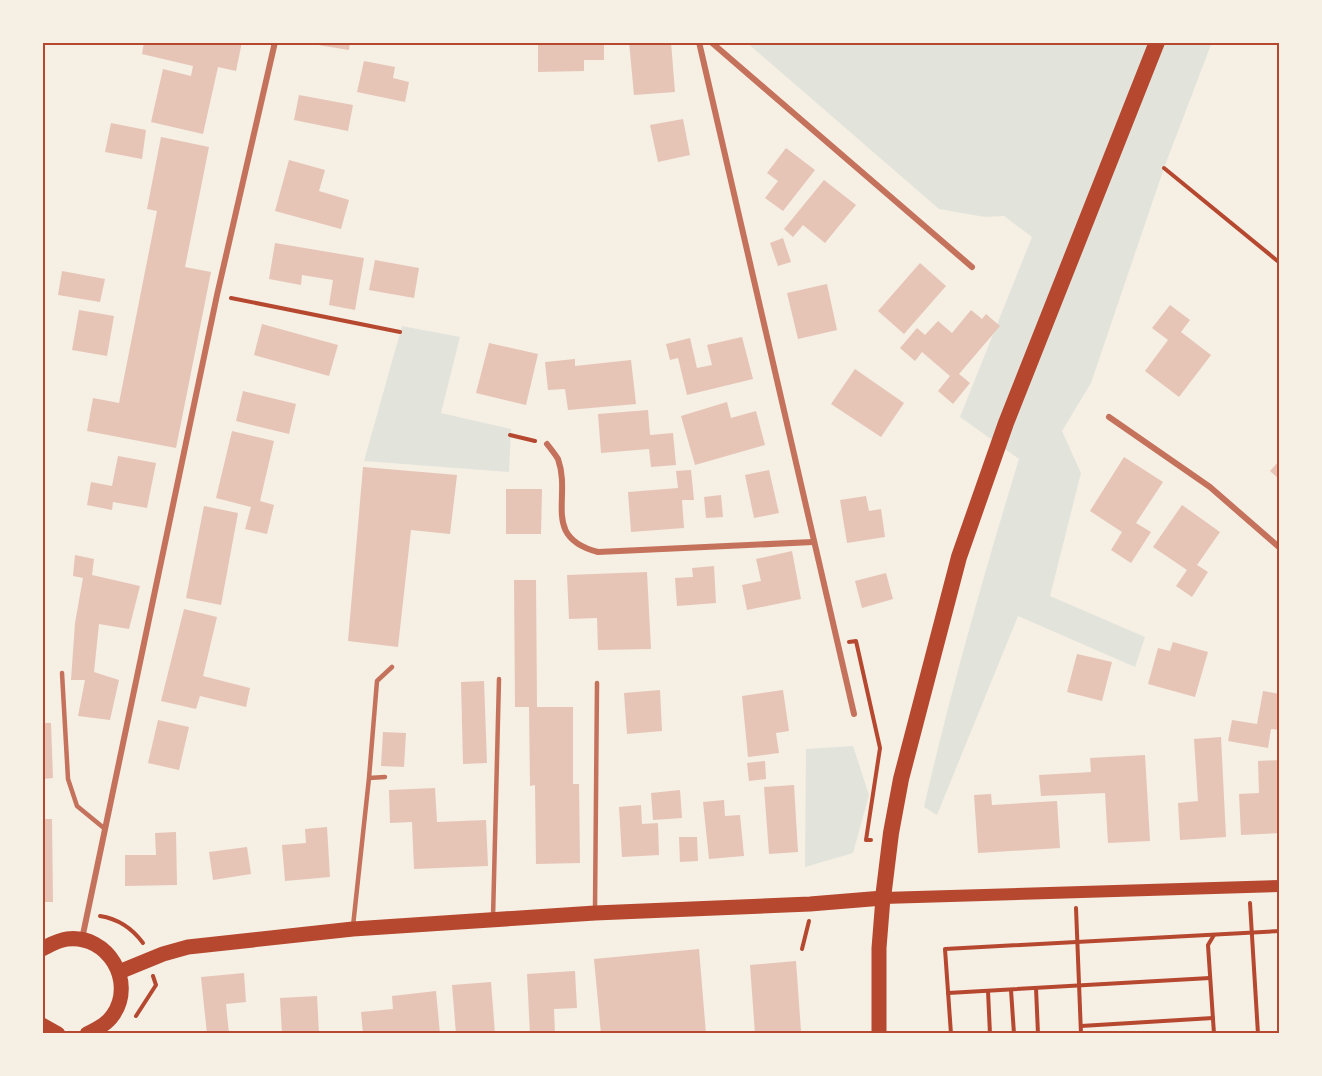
<svg xmlns="http://www.w3.org/2000/svg" width="1322" height="1076" font-family="'DM Sans',sans-serif">
	<rect width="100%" height="100%" fill="#f6efe4"/>
	<g fill="#e2e4dc">
		<path d="M746,42H1212L1164,168L1091,383L1062,431L1081,473L1050,596L1145,637L1135,667L1018,616L937,815L924,807C951,689 984,574 1019,459L960,417L1032,237L1004,216L985,217L939,209Z"/>
		<path d="M402,326L460,337L441,413L511,429L509,472L364,461Z"/>
		<path d="M853,746L869,795L853,853L805,867L806,749Z"/>
	</g>
	<g fill="#e6c5b7">
		<path d="M144,42H242L236,71L218,67L203,134L151,122L163,69L191,76L193,66L142,54Z"/>
		<path d="M313,42H350L349,50L312,44Z"/>
		<path d="M538,42H604V60H584V71L538,72Z"/>
		<path d="M629,42H671L675,92L634,95Z"/>
		<path d="M364,61L395,67L393,78L409,82L405,102L357,92Z"/>
		<path d="M299,95L353,105L348,131L294,120Z"/>
		<path d="M683,119L690,155L658,162L650,125Z"/>
		<path d="M111,123L146,130L142,159L105,152Z"/>
		<path d="M161,137L209,147L185,267L211,272L176,448L87,431L93,398L119,403L157,211L147,209Z"/>
		<path d="M786,148L815,170L783,211L765,198L778,181L767,173Z"/>
		<path d="M289,160L325,170L319,191L349,200L341,229L275,211Z"/>
		<path d="M824,180L856,205L825,243L803,225L793,237L784,229Z"/>
		<path d="M783,238L791,262L778,266L770,243Z"/>
		<path d="M275,243L364,258L355,310L329,305L333,280L302,275L301,285L269,279Z"/>
		<path d="M375,260L419,268L414,298L369,290Z"/>
		<path d="M920,263L946,286L904,334L878,311Z"/>
		<path d="M62,271L105,279L100,302L58,295Z"/>
		<path d="M827,284L837,330L798,339L787,293Z"/>
		<path d="M1170,305L1190,320L1181,332L1211,355L1179,397L1145,371L1168,340L1152,328Z"/>
		<path d="M79,310L114,316L107,356L72,350Z"/>
		<path d="M971,310L982,319L986,314L1000,326L959,374L970,383L953,404L938,391L950,376L922,352L915,361L900,348L917,328L925,335L938,321L952,333Z"/>
		<path d="M262,324L338,345L329,376L254,355Z"/>
		<path d="M742,337L753,379L687,395L678,358L670,360L666,344L690,338L697,368L712,365L707,345Z"/>
		<path d="M489,343L538,354L526,405L476,393Z"/>
		<path d="M575,359V366L631,360L636,404L568,410L565,389L548,390L545,362Z"/>
		<path d="M855,369L904,403L881,437L831,404Z"/>
		<path d="M243,391L296,404L289,434L236,421Z"/>
		<path d="M727,402L731,418L756,411L765,445L695,465L681,416Z"/>
		<path d="M648,410L650,435L673,433L676,465L651,467L649,449L601,453L598,414Z"/>
		<path d="M232,431L274,441L260,501L274,505L267,534L245,529L251,507L216,498Z"/>
		<path d="M118,456L156,463L147,508L113,502L112,510L87,505L91,482L112,486Z"/>
		<path d="M1124,457L1163,482L1136,523L1151,532L1131,563L1111,550L1122,532L1090,511Z"/>
		<path d="M1280,460V480L1270,471Z"/>
		<path d="M363,467L457,475L450,534L411,530L398,647L348,641Z"/>
		<path d="M691,470L694,500H682L684,528L631,532L628,492L678,488L676,471Z"/>
		<path d="M769,470L779,513L754,518L745,475Z"/>
		<path d="M506,489H542L541,534H506Z"/>
		<path d="M721,495L723,517L706,518L704,497Z"/>
		<path d="M866,496L869,511L881,509L885,537L847,543L840,500Z"/>
		<path d="M1182,505L1220,532L1197,565L1208,572L1192,597L1176,586L1187,570L1153,547Z"/>
		<path d="M204,506L238,513L221,605L186,598Z"/>
		<path d="M792,551L801,599L747,610L742,585L761,581L756,559Z"/>
		<path d="M75,555L94,559L92,575L140,586L129,629L99,624L94,672L119,680L110,720L78,716L85,680H71L75,623L83,578L73,576Z"/>
		<path d="M714,566L716,603L677,606L675,578L693,577L692,568Z"/>
		<path d="M647,572L651,649L598,650L597,618L569,619L567,575Z"/>
		<path d="M886,573L893,599L862,608L855,581Z"/>
		<path d="M514,580H536L537,707H573V784H579L580,863L536,864L535,785L530,786L529,707H515Z"/>
		<path d="M184,609L217,617L203,676L250,688L246,707L200,696L196,709L161,701Z"/>
		<path d="M1173,642L1208,652L1195,697L1148,684L1158,648L1170,651Z"/>
		<path d="M1077,654L1112,662L1102,701L1067,692Z"/>
		<path d="M484,681L487,763L463,764L461,682Z"/>
		<path d="M660,690L662,731L627,734L624,693Z"/>
		<path d="M783,690L789,731L776,733L779,753L748,757L742,696Z"/>
		<path d="M1263,691L1280,694V730L1271,729L1268,748L1228,741L1232,720L1257,724Z"/>
		<path d="M158,720L189,727L179,770L148,763Z"/>
		<path d="M42,723H51L53,778L42,779Z"/>
		<path d="M383,732L406,733L404,767L381,766Z"/>
		<path d="M1221,737L1226,837L1180,840L1178,803L1198,801L1194,739Z"/>
		<path d="M1145,755L1150,841L1108,843L1105,793L1041,796L1039,775L1091,772L1090,758Z"/>
		<path d="M1280,760V833L1241,835L1239,794L1259,793L1258,761Z"/>
		<path d="M765,761L766,779L749,781L747,763Z"/>
		<path d="M794,785L798,852L769,854L764,787Z"/>
		<path d="M435,788L437,822L486,820L488,866L414,869L412,822L390,823L389,790Z"/>
		<path d="M680,790L682,818L653,820L651,793Z"/>
		<path d="M991,794L992,805L1057,801L1060,848L978,853L974,795Z"/>
		<path d="M724,800L725,816L740,815L744,856L709,859L703,802Z"/>
		<path d="M641,805L642,824L658,823L659,855L622,857L619,807Z"/>
		<path d="M42,819H52L53,902H42Z"/>
		<path d="M327,827L330,877L285,881L282,845L306,843L305,829Z"/>
		<path d="M176,832L177,885L125,886V855H156L155,833Z"/>
		<path d="M679,837H697L698,861L680,862Z"/>
		<path d="M247,847L251,874L213,880L209,852Z"/>
		<path d="M699,949L706,1034H601L594,959Z"/>
		<path d="M796,961L801,1031L755,1034L750,965Z"/>
		<path d="M575,971L577,1008L554,1009L555,1034H530L527,974Z"/>
		<path d="M244,973L246,1002L226,1004L229,1034H207L201,977Z"/>
		<path d="M491,982L495,1034H456L452,985Z"/>
		<path d="M436,991L440,1034H363L361,1012L393,1009L392,996Z"/>
		<path d="M317,996L319,1034H282L280,998Z"/>
	</g>
	<g fill="none" stroke-linecap="round" stroke-linejoin="round">
		<g stroke="#b5482f" stroke-width="4">
			<path d="M1164,168L1280,263"/>
			<path d="M231,298L400,332"/>
			<path d="M510,435L535,441"/>
			<path d="M849,642L856,641L880,748L866,840H871"/>
			<path d="M1250,903L1258,1034"/>
			<path d="M1076,908L1081,1034"/>
			<path d="M100,916C119,919 132,928 143,943"/>
			<path d="M1214,935L1208,945L1214,1034"/>
			<path d="M802,949L809,921"/>
			<path d="M1036,988L1038,1034"/>
			<path d="M1011,990L1014,1034"/>
			<path d="M988,991L990,1034"/>
			<path d="M948,993L1210,978"/>
			<path d="M136,1016L156,985L153,976"/>
			<path d="M1081,1026L1213,1018"/>
			<path d="M951,1034L945,949L1280,931"/>
		</g>
		<g stroke="#c5725c" stroke-width="4.5">
			<path d="M62,673L68,779L77,806L105,829"/>
			<path d="M369,778L385,777"/>
			<path d="M595,910L597,683"/>
			<path d="M493,918L499,679"/>
			<path d="M353,926L369,778L377,681L392,667"/>
		</g>
		<g stroke="#c5725c" stroke-width="6">
			<path d="M699,42L854,714"/>
			<path d="M711,42L972,267"/>
			<path d="M1109,417L1210,487L1280,548"/>
			<path d="M547,444C551,449 555,454 558,459C572,498 541,537 598,552L813,542"/>
			<path d="M82,939L217,295L275,42"/>
		</g>
		<path stroke="#b5482f" stroke-width="12" d="M883,898L1280,886"/>
		<g stroke="#b5482f" stroke-width="15">
			<path d="M42,949C50,945 58,940 67,939C108,934 136,982 113,1015C107,1024 97,1029 87,1034"/>
			<path d="M119,972L163,954L188,947L353,929L595,913L810,904L883,898L879,948V1034"/>
			<path d="M42,1025L58,1034"/>
		</g>
		<path stroke="#b5482f" stroke-width="16" d="M883,898L891,833L901,779L959,557L1006,423L1157,42"/>
	</g>
	<rect width="1322" height="1076" fill="none" stroke="#f6efe4" stroke-width="87"/>
	<rect x="44" y="44" width="1234" height="988" fill="none" stroke="#b5482f" stroke-width="2"/>
</svg>
